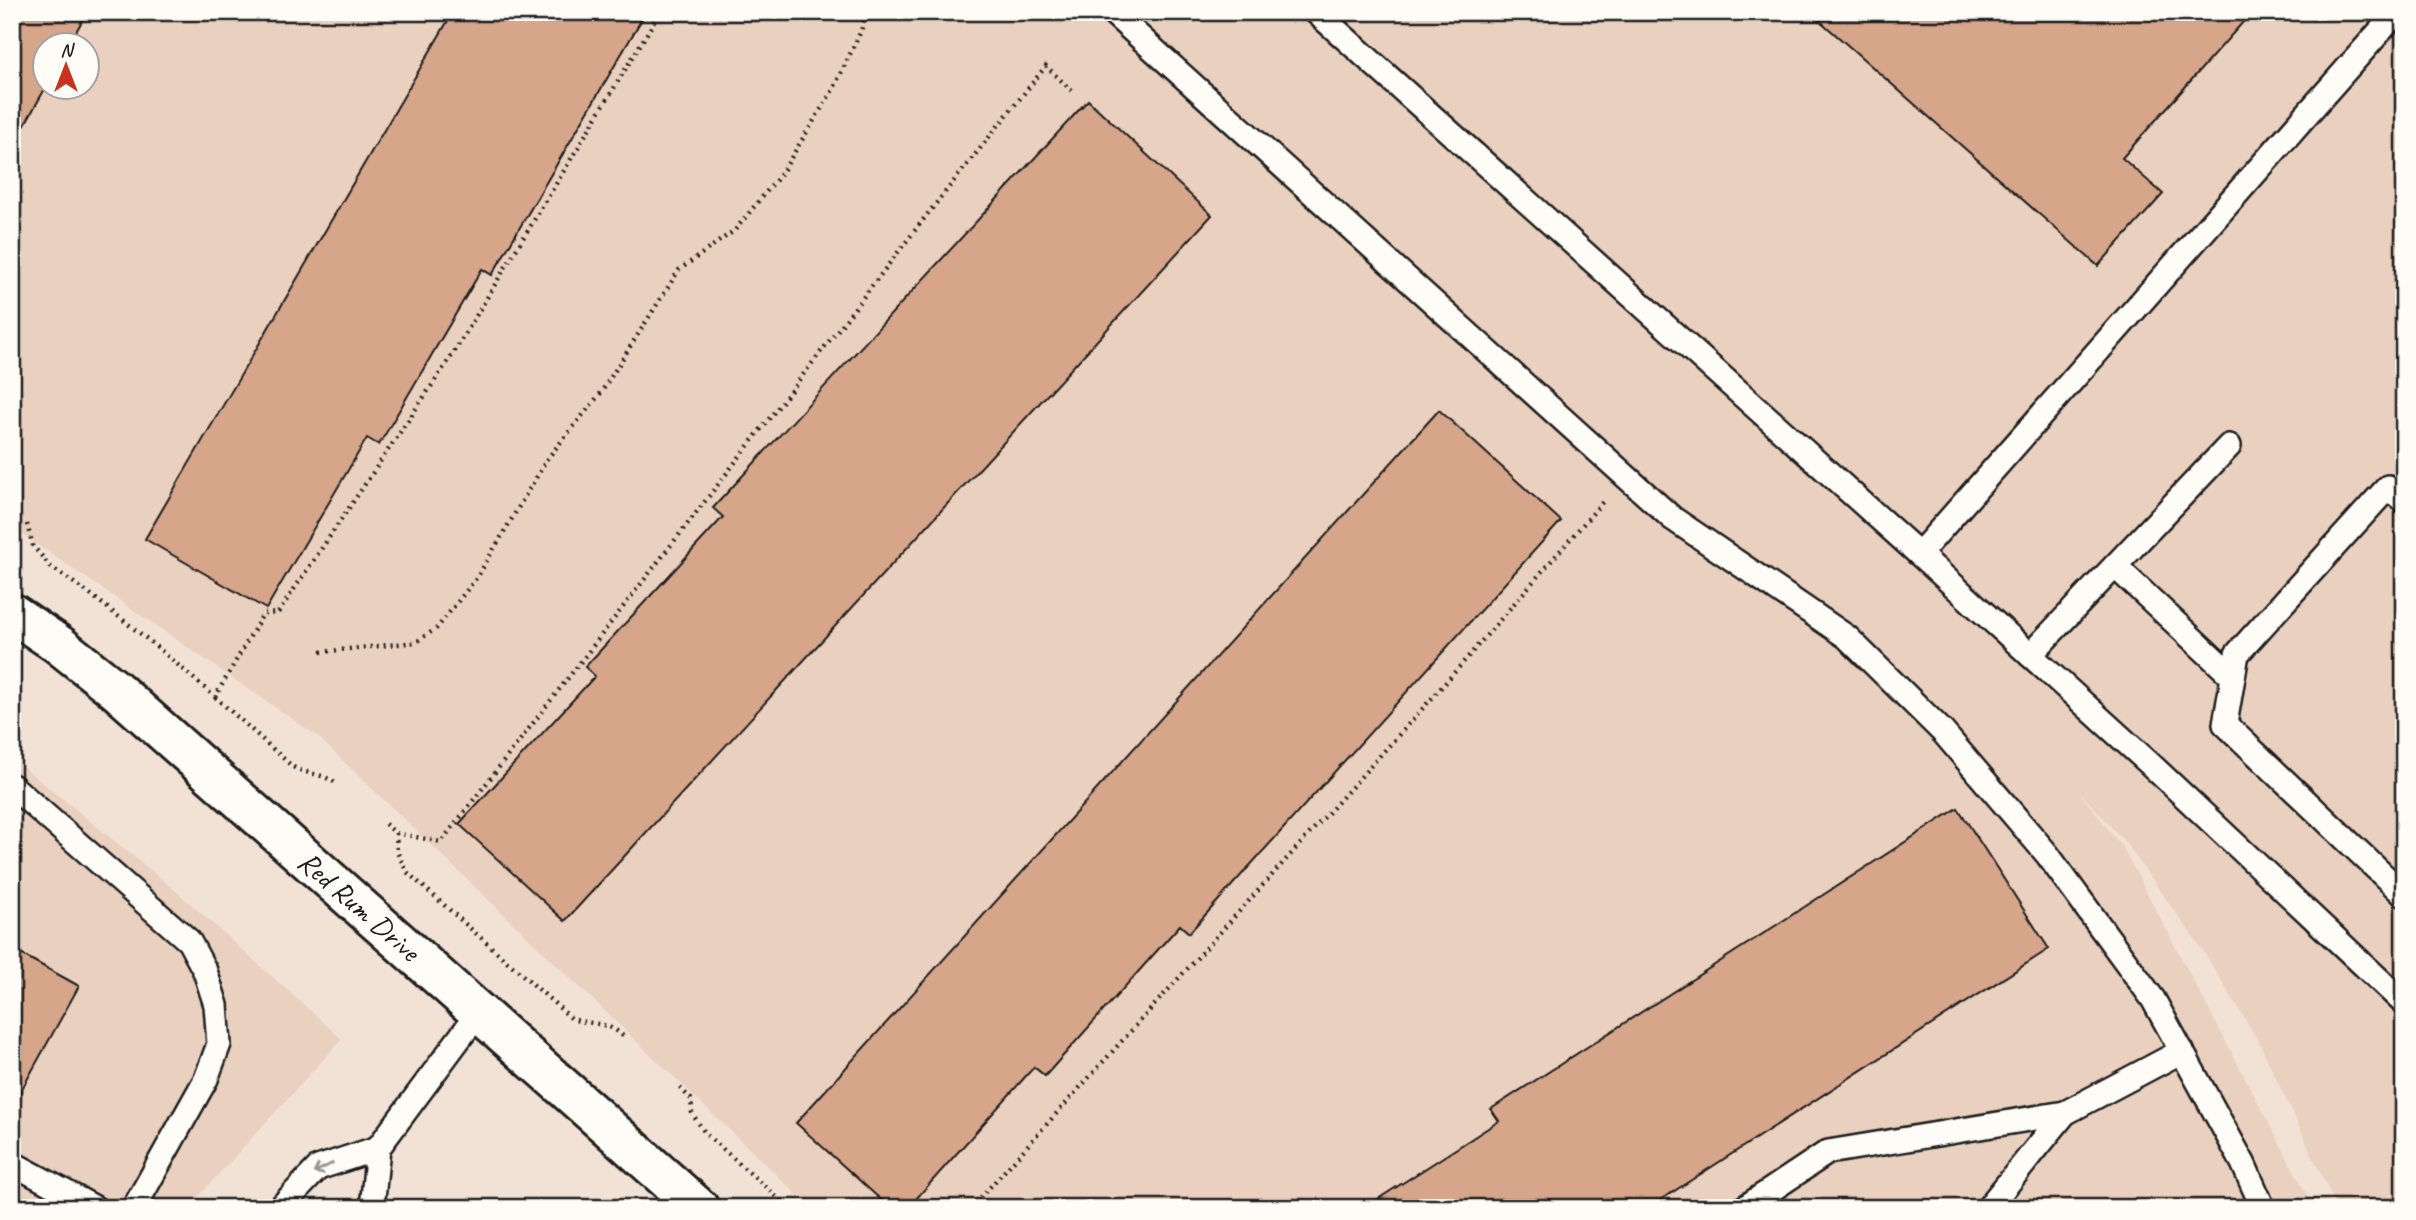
<svg xmlns="http://www.w3.org/2000/svg" width="2416" height="1220" font-family="Caveat,sans-serif">
	<rect width="100%" height="100%" fill="#f2e2d6"/>
	<filter id="ink" filterUnits="userSpaceOnUse"><feTurbulence type="fractalNoise" baseFrequency=".0143" numOctaves="2"/><feDisplacementMap in="SourceGraphic" scale="14" xChannelSelector="R" yChannelSelector="G"/><feConvolveMatrix kernelMatrix="1 2 1 2 8 2 1 2 1" color-interpolation-filters="sRGB"/></filter>
	<g filter="url(#ink)">
		<g fill="#ead0bf" fill-rule="evenodd">
			<path d="M12,12H2404V1208H2337L2259,1042L2202,949L2125,842L2078,790L2123,848L2314,1208H811L317,736L12,527ZM46,46H88V88H46Z"/>
			<path d="M12,758L175,890L342,1039L198,1197L210,1208H12Z"/>
		</g>
		<g fill="#d7a68a" stroke="#1c1c1c" stroke-width="2">
			<path d="M12,12H87L68,46H46V87L12,147Z"/>
			<path d="M453,12H646L492,275L482,269L379,445L367,438L266,609L145,539Z"/>
			<path d="M1810,12H2252L2122,158L2163,194L2098,266Z"/>
			<path d="M1088,100L1212,215L565,921L459,824L595,676L585,667L723,517L713,508Z"/>
			<path d="M1439,410L1561,521L1189,933L1180,925L1045,1076L1034,1067L908,1208H890L796,1123Z"/>
			<path d="M1958,808L2049,949L1648,1208H1364L1499,1121L1491,1109Z"/>
			<path d="M12,949L79,986L12,1107Z"/>
		</g>
		<g fill="none" stroke-linecap="round" stroke-linejoin="round">
			<g stroke="#1c1c1c" stroke-width="28">
				<g id="service">
					<path d="M1112,12L1672,518L1847,637L1943,732L2047,854L2153,999L2243,1163L2263,1208"/>
					<path d="M1316,12L1919,554L2397,12"/>
					<path d="M2404,501L2388,487L2237,654L2225,724L2404,895"/>
					<path d="M1919,554L2149,763L2404,1003"/>
					<path d="M2115,566L2233,677"/>
					<path d="M2030,655L2229,446"/>
					<path d="M12,786L189,941L205,971L216,1005L219,1044L206,1079L134,1208"/>
					<path d="M2065,1113L2182,1051"/>
					<path d="M12,1163L95,1208"/>
					<path d="M280,1208L318,1168L378,1148"/>
					<path d="M372,1208L378,1148L479,1012"/>
					<path d="M1744,1208L1828,1152L2065,1113L1988,1208"/>
				</g>
			</g>
			<g stroke="#1c1c1c" stroke-width="44">
				<path id="minor" d="M12,613L58,644L116,690L699,1208"/>
			</g>
			<g stroke="#1c1c1c" stroke-width="4.5" stroke-dasharray="2 5" stroke-linecap="butt">
				<path d="M27,524L33,546L51,567L90,594L156,646L215,697L263,614L278,613L453,354L660,12"/>
				<path d="M321,652L416,642L437,628L478,576L547,459L600,394L679,270L735,230L781,174L834,88L861,31L866,12"/>
				<path d="M215,697L293,767C309,775 323,773 337,784"/>
				<path d="M385,824L396,833L441,842L930,211L1046,66L1075,94"/>
				<path d="M396,833L397,852L407,872L572,1019C592,1025 607,1021 623,1036"/>
				<path d="M680,1088L691,1099L692,1113L705,1133L789,1208"/>
				<path d="M971,1208L1433,697L1605,499"/>
			</g>
			<use href="#service" stroke="#fdfcf7" stroke-width="23"/>
			<use href="#minor" stroke="#fdfcf7" stroke-width="38"/>
		</g>
		<defs><path id="oneway-shaft" d="M-6 0H5M1.5-3L5.5 0L1.5 3" fill="none" stroke-width="1.6" stroke-linecap="round" stroke-linejoin="round" transform="scale(1.75)"/></defs>
		<use stroke="#989794" href="#oneway-shaft" transform="translate(323 1168) rotate(153)"/>
	</g>
	<g text-anchor="middle" stroke-width="7" stroke-linejoin="round" paint-order="stroke">
		<g font-size="30" fill="#1c1c1c" stroke="#fdfcf7">
			<text transform="translate(359 906) rotate(41)" y="10">Red Rum Drive</text>
		</g>
	</g>
	<rect width="2416" height="1220" fill="none" stroke="#fdfcf7" stroke-width="42"/>
	<rect x="21" y="21" width="2374" height="1178" fill="none" stroke="#1c1c1c" stroke-width="2.5" filter="url(#ink)"/>
	<g transform="translate(66 66)"><circle r="33" fill="#fdfcf7" stroke="#a3a29f" stroke-width="2"/>
	<path d="M0-5L12 26L0 18L-12 26Z" fill="#c8321e"/>
	<text y="-10" font-size="19" font-weight="bold" text-anchor="middle" fill="#1c1c1c">N</text>
	</g>
</svg>
